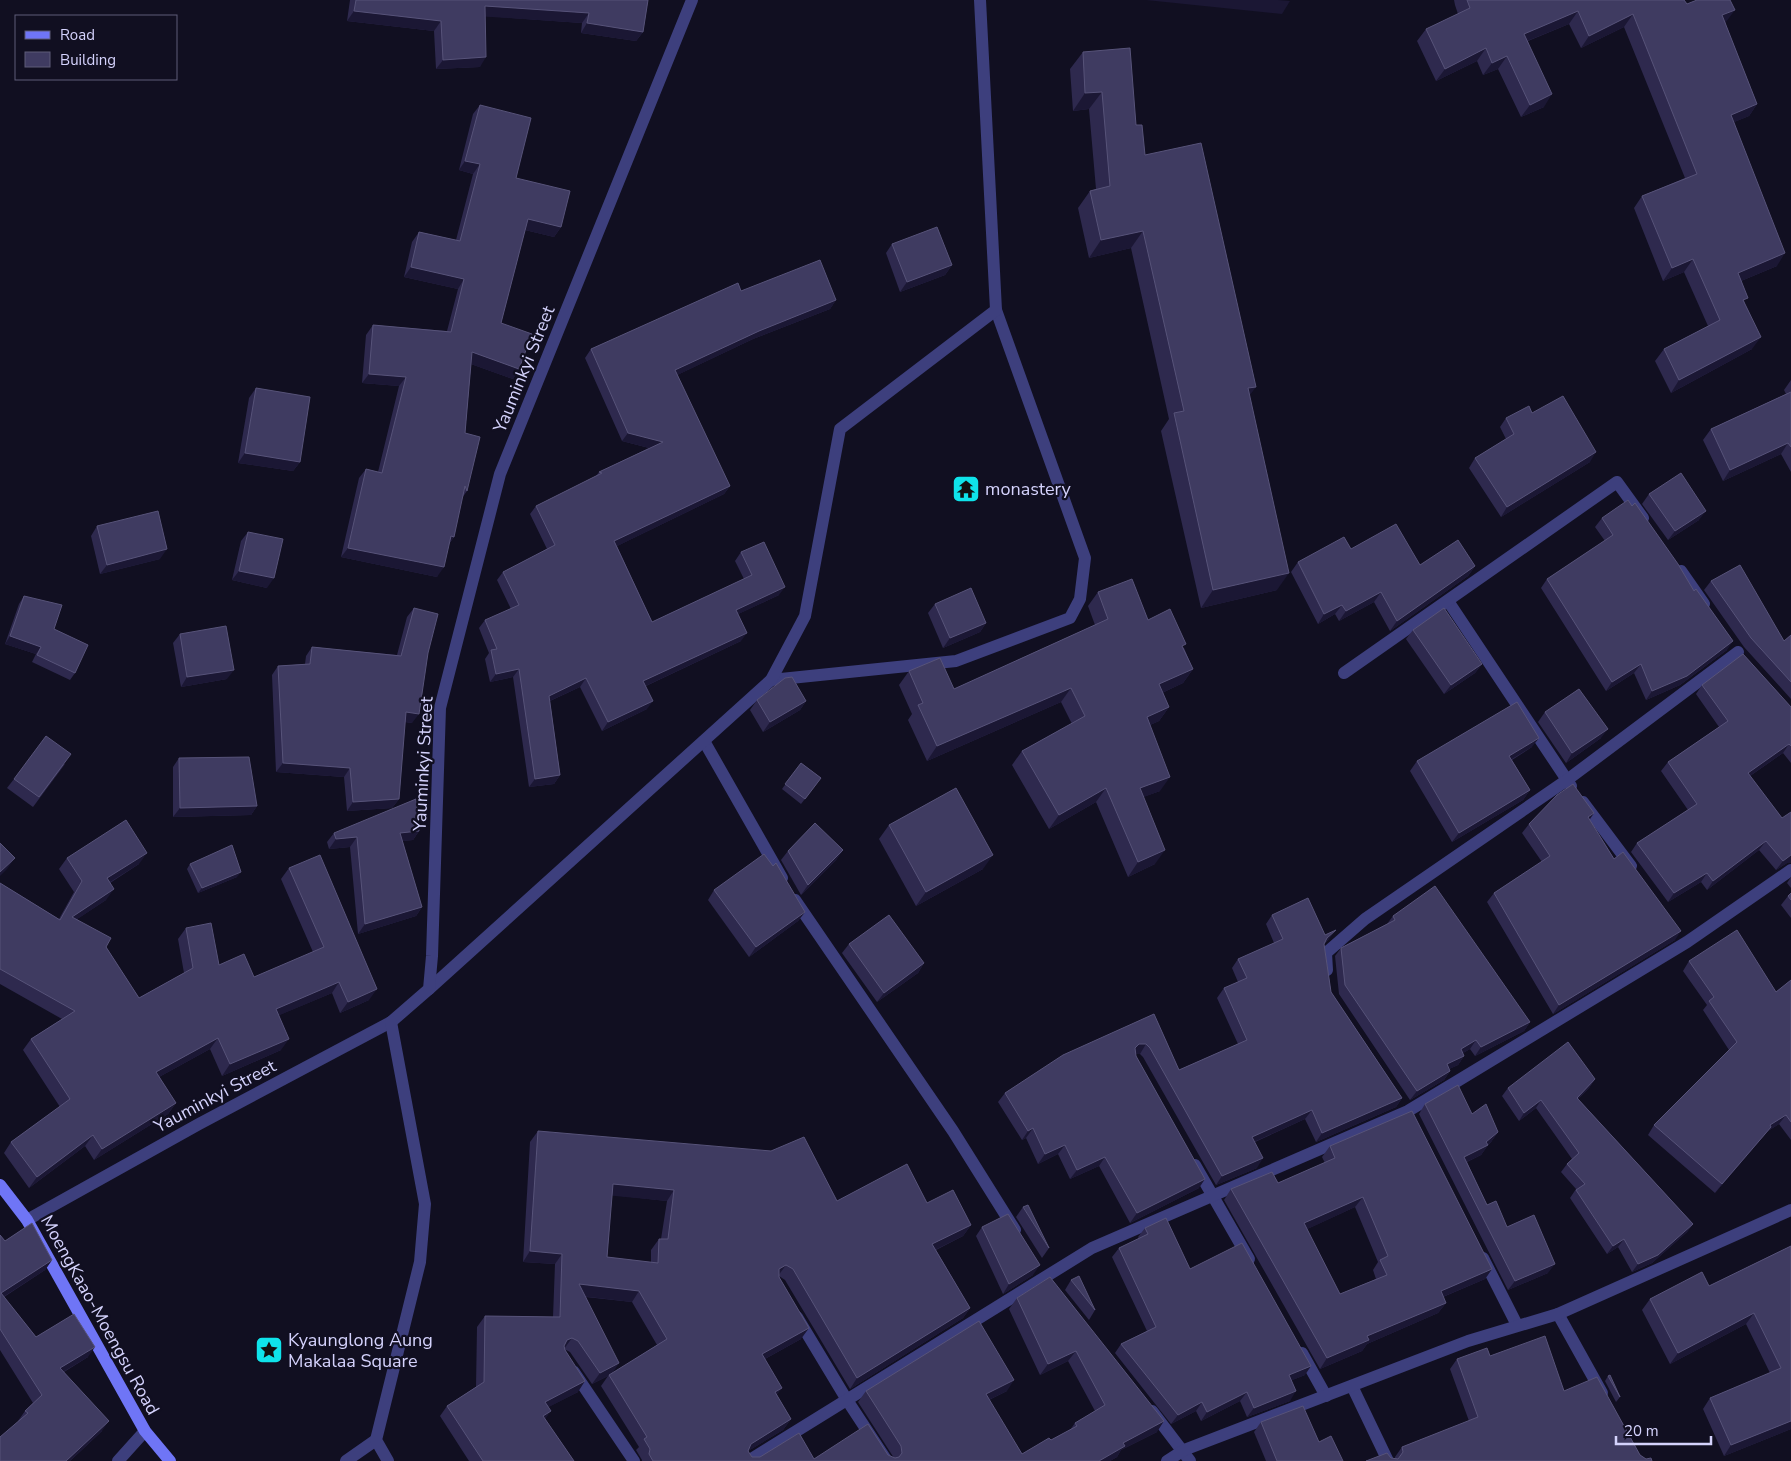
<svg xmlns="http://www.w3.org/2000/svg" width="1791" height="1461" font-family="'Nunito Sans',sans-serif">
	<rect width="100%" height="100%" fill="#110f21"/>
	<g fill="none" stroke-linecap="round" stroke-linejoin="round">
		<g stroke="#3d3f7d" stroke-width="12">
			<path d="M1681,571L1704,604"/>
			<path d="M1448,601L1571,786"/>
			<path d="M1344,673L1617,482L1643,518"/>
			<path d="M771,680L956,661L1070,618L1080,599L1085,558L996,310"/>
			<path d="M704,741L782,878"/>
			<path d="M1583,802L1631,866"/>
			<path d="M795,900L953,1131L1015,1230"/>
			<path d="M1327,970L1326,953L1365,919L1567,780L1738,652"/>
			<path d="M429,989L771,680L805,616L840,429L996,310L980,0"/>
			<path d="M1195,1165L1249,1259"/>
			<path d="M27,1220L199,1124L391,1022L429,989L432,956L440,708L500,474L692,0"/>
			<path d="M1483,1258L1517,1325"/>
			<path d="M1558,1314L1602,1393"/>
			<path d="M797,1317L847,1400L887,1461"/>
			<path d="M1302,1353L1326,1396"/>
			<path d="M574,1372L634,1461"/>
			<path d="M1352,1386L1388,1461"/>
			<path d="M1152,1411L1190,1461"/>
			<path d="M118,1461L145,1431"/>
			<path d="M346,1461L376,1440"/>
			<path d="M388,1461L376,1440L420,1262L425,1204L391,1022"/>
			<path d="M748,1461L1092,1248L1408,1111L1687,942L1791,870"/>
			<path d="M1167,1461L1184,1450L1468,1341L1558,1314L1791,1210"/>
		</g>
		<path stroke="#6f75f6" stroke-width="12" d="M0,1185L27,1220L145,1431L170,1461"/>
	</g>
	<g fill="#2e294e" fill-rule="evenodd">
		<path d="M350,0H648L643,32L636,41L581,33L582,23L485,16L480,67L436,69L434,31L347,21Z"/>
		<path d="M1454,0H1684L1687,4L1726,22L1725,23L1757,104L1749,116L1734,122L1777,266L1741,281L1752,349L1671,393L1655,361L1664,349L1708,326L1684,272L1663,281L1634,208L1642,196L1685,178L1624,27L1581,48L1569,24L1528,41L1544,107L1521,117L1498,69L1483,75L1477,61L1436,81L1417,41L1426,29L1458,14L1455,5Z"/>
		<path d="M1083,52L1136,125L1145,155L1249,396L1277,590L1201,608L1161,431L1169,419L1131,248L1089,258L1078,208L1090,191L1096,189L1089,109L1073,111L1070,69Z"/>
		<path d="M480,105L516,178L561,227L554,237L525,230L501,323L519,369L513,379L471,364L465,433L467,491L462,498L454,537L449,544L437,577L341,557L359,478L366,469L378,472L399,386L362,383L366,335L373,325L447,331L458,289L404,277L412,242L419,232L456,240L473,174L459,170L473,114Z"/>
		<path d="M892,244L952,265L945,275L900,292L886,253Z"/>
		<path d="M741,291L836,300L830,309L753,339L677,375L730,486L724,494L617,546L652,622L744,579L735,561L741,552L779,595L738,614L741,641L646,686L647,709L602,731L580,687L550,701L560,775L554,784L529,787L513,677L490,682L485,659L489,653L479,628L485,620L511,609L497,580L503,572L547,549L530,514L536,506L596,476L599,472L649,448L622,441L585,358L591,349Z"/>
		<path d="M1791,380V472L1781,454L1723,481L1703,440L1711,429L1786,394L1784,390Z"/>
		<path d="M256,388L300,462L293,471L238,463L249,398Z"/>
		<path d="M1506,418L1590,462L1501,517L1469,468L1475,458L1506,439L1500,427Z"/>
		<path d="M1649,494L1699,520L1668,540L1642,504Z"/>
		<path d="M1602,518L1727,650L1680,685L1646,700L1634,673L1606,691L1541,588L1547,579L1605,541L1595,527Z"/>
		<path d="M97,526L160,559L100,574L91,536Z"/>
		<path d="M248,532L267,588L232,580L241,541Z"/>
		<path d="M1351,549L1420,565L1475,566L1468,576L1390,631L1374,602L1339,621L1335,614L1318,624L1291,572L1298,562Z"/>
		<path d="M1711,581L1784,641L1791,635V699L1744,647L1704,590Z"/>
		<path d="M1098,592L1148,620L1184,648L1193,669L1183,683L1162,693L1169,707L1159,721L1150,725L1160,791L1143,797L1155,864L1128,877L1096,802L1049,829L1012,765L1022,751L1072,724L1061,702L927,761L908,720L912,714L899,685L909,671L954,689L1095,625L1088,606Z"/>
		<path d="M24,596L54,629L75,673L70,680L32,662L36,654L5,644L19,604Z"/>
		<path d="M935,604L986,623L980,632L943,648L928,613Z"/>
		<path d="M414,608L428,653L412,723L405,722L399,799L392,808L347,811L344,777L276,772L272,675L278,666L305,664L306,656L312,647L397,655L407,617Z"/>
		<path d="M1413,630L1482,664L1475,673L1444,694L1406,639Z"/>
		<path d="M180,634L227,679L181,687L173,643Z"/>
		<path d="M1702,685L1791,707V763L1783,753L1750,776L1787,863L1776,870L1759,850L1707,890L1701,882L1668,902L1631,852L1637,843L1688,810L1661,771L1668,762L1719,727L1696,694Z"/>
		<path d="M757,700L806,701L800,710L763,732L750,710Z"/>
		<path d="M1545,712L1601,738L1566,763L1538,722Z"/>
		<path d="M1532,747L1512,760L1530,790L1523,800L1452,842L1410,771L1417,761Z"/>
		<path d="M179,758L257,806L251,815L173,817V767Z"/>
		<path d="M801,763L821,778L801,804L782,789Z"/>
		<path d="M65,764L33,807L7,788L14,779Z"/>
		<path d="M1594,813L1589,820L1614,859L1675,940L1553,1014L1487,902L1494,893L1542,862L1522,833L1529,824Z"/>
		<path d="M889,825L983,869L916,906L879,839Z"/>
		<path d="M419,831L413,840L402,841L422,907L416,916L358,934L350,847L329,849L327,842L334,833Z"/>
		<path d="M843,850L836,860L801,895L781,860L788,851Z"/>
		<path d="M67,858L139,864L110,883L106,900L77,919L106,947L139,998L184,973L178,939L186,928L219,965L254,977L313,952L281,879L289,868L369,1000L340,1013L332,993L279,1015L281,1050L222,1076L210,1049L159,1077L176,1103L168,1114L94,1160L85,1146L29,1188L4,1153L11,1142L60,1107L23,1050L31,1039L62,1019L0,984V883L59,919L74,892L59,869Z"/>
		<path d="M190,864L237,877L198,893L187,869Z"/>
		<path d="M1791,877V888L1787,883Z"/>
		<path d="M714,890L805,912L798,921L749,957L708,900Z"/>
		<path d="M1791,893V918L1781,905L1788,896Z"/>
		<path d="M1272,915L1325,935L1329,939L1324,944L1331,992L1402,1098L1396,1107L1316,1142L1305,1119L1255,1142L1257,1168L1216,1185L1143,1057L1140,1054H1135L1136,1056L1199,1188L1130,1223L1099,1166L1070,1179L1058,1154L1038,1164L1026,1138L1022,1140L998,1102L1005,1093L1154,1014L1179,1070L1238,1044L1217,998L1224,988L1238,982L1232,968L1238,959L1274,943L1266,924Z"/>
		<path d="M1393,916L1530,1022L1524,1031L1475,1056L1470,1049L1463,1053L1464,1056L1458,1065L1449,1069L1450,1071L1444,1080L1410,1100L1339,994L1335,956L1341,948L1387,924Z"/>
		<path d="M849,944L924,963L918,973L877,1002L842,953Z"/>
		<path d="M1689,961L1776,992L1791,980V1140L1779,1124L1768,1131L1715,1193L1648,1135L1654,1125L1729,1050L1703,1010L1707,1005L1683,971Z"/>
		<path d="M1595,1079L1589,1088L1578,1099L1693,1224L1687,1232L1652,1263L1632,1272L1618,1247L1607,1254L1570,1198L1576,1189L1561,1172L1567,1164L1572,1159L1536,1108L1519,1121L1502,1096L1508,1088Z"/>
		<path d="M1425,1104L1498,1132L1491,1142L1488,1145L1481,1155L1467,1162L1487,1205L1548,1273L1508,1290L1419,1114Z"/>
		<path d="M538,1131L837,1201L927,1203L971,1225L963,1236L936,1250L970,1308L963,1318L850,1389L785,1280L779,1276L801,1339L765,1359L777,1395L791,1419L783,1430L748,1451L752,1457L814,1459L888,1455L894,1458L858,1402L866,1391H1007L989,1400L1022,1454L1051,1440L1070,1430L1075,1423L1095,1411L1068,1361L1040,1375L1009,1309L1017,1298L1050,1277L1157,1432L1121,1450L1117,1457L1110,1461H642V1460L636,1450L639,1447L601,1386L608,1376L592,1384L570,1352L564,1349L578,1392L548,1407L545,1419L574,1461H469L440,1416L447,1406L476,1387L477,1327L485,1316L553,1317L555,1264L523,1262L530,1142ZM612,1195L667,1201L661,1239H659L651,1250V1263L607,1257ZM586,1297L632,1302L657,1345L613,1373Z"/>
		<path d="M1330,1146L1492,1269L1485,1279L1443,1297L1446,1303L1438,1313L1367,1344L1362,1351L1320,1369L1224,1200L1231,1189L1278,1183L1325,1163L1322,1157ZM1355,1207L1378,1262L1373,1270L1376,1279L1340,1294L1307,1229Z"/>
		<path d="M1023,1207L1049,1248L1042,1258L1016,1217Z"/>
		<path d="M982,1227L1033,1275L1003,1294L976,1236Z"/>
		<path d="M1145,1228L1305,1375L1292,1380L1290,1401L1247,1417L1240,1401L1201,1421L1196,1411L1171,1424L1115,1353L1121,1344L1147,1331L1112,1257L1119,1248L1139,1239L1138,1237Z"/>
		<path d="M0,1235L5,1241L52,1260L45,1270L4,1297L36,1337L88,1357L64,1372L102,1431L70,1461H0L19,1421H18L25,1411L33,1403L0,1350Z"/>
		<path d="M1791,1246V1429L1724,1456L1703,1409L1710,1398L1770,1373L1746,1324L1670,1364L1642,1310L1650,1299L1709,1286Z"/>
		<path d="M1071,1280L1095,1310L1089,1320L1065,1290Z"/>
		<path d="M1490,1356L1564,1391L1640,1455L1646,1459L1366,1461L1391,1458H1395V1457L1402,1447L1469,1421L1450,1369L1457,1359Z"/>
		<path d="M1608,1376L1620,1397L1616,1402L1605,1381Z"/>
		<path d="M1261,1422L1319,1442L1343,1461H1266L1254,1432Z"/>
	</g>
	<g fill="#1b1734">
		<path d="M1146,0H1278L1290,1L1282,14Z"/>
		<path d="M485,6L589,13L582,23L478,16Z"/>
		<path d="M1735,10L1726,22L1713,28L1722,15Z"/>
		<path d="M354,11L441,21L434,31L347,21Z"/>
		<path d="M1578,11L1569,24L1515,46L1524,34Z"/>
		<path d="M1633,14L1624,27L1581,48L1589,36Z"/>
		<path d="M587,23L643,32L636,41L581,33Z"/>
		<path d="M1486,48L1477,61L1436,81L1445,69Z"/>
		<path d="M1507,56L1498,69L1483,75L1492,63Z"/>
		<path d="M486,57L480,67L436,69L443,60Z"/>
		<path d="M1102,92L1089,109L1073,111L1085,93Z"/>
		<path d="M1552,94L1544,107L1521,117L1530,105Z"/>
		<path d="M1757,104L1749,116L1722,127L1731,115Z"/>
		<path d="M465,161L480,164L473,174L459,170Z"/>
		<path d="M528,219L561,227L554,237L521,229Z"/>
		<path d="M1143,231L1131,248L1089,258L1101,240Z"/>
		<path d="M1785,253L1777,266L1729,286L1738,273Z"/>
		<path d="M1693,259L1684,272L1663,281L1672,268Z"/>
		<path d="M952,265L945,275L900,292L907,282Z"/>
		<path d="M411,267L464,279L458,289L404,277Z"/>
		<path d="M836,300L830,309L753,339L669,379L675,370L759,331Z"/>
		<path d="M1761,337L1752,349L1671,393L1679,380Z"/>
		<path d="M472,352L519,369L513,379L465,362Z"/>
		<path d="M369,374L406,377L399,386L362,383Z"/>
		<path d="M1256,387L1243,404L1248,388Z"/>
		<path d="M628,433L663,442L657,450L622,441Z"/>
		<path d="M1788,443L1781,454L1723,481L1730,470Z"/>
		<path d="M1596,452L1590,462L1501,517L1507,507Z"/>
		<path d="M245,453L300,462L293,471L238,463Z"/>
		<path d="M730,486L724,494L609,550L614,541Z"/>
		<path d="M1706,511L1699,520L1668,540L1675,531Z"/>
		<path d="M451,536L454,537L447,546Z"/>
		<path d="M348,548L444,567L437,577L341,557Z"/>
		<path d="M167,549L160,559L100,574L107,565Z"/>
		<path d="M1475,566L1468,576L1390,631L1397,621Z"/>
		<path d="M239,571L274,578L267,588L232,580Z"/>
		<path d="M1289,573L1277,590L1201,608L1213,590Z"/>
		<path d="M785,587L779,595L730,618L736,610Z"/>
		<path d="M1381,592L1374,602L1339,621L1346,611Z"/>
		<path d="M1342,605L1335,614L1318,624L1324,614Z"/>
		<path d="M986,623L980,632L943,648L950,638Z"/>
		<path d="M747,633L741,641L637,690L643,681Z"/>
		<path d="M10,636L41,647L36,654L5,644Z"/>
		<path d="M1733,641L1727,650L1680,685L1646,700L1652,691Z"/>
		<path d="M1482,664L1475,673L1444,694L1451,685Z"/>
		<path d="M1641,664L1634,673L1606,691L1612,682Z"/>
		<path d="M519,669L513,677L490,682L496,674Z"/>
		<path d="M1193,669L1183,683L1149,699L1159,684Z"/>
		<path d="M234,670L227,679L181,687L187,677Z"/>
		<path d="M586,678L580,687L543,704L549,696Z"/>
		<path d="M1071,688L1061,702L927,761L937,746Z"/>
		<path d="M653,701L647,709L602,731L608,722Z"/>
		<path d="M806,701L800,710L763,732L770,722Z"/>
		<path d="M1169,707L1159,721L1137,731L1147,717Z"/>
		<path d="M406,712L419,714L412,723L400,721Z"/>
		<path d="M1608,729L1601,738L1566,763L1572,753Z"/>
		<path d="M1539,738L1532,747L1502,765L1509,756Z"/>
		<path d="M1789,744L1783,753L1741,782L1748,773Z"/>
		<path d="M283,763L350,768L344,777L276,772Z"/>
		<path d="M560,775L554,784L529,787L535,779Z"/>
		<path d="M1170,777L1160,791L1130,802L1140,788Z"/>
		<path d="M1106,788L1096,802L1049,829L1059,815Z"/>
		<path d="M1530,790L1523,800L1452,842L1459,833Z"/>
		<path d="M399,799L392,808L347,811L353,802Z"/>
		<path d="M257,806L251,815L173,817L180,808Z"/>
		<path d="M1594,813L1588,822V817Z"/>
		<path d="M419,831L413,840L393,842L400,833Z"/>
		<path d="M357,837L350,847L329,849L336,839Z"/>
		<path d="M1766,841L1759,850L1707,890L1713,881Z"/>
		<path d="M843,850L836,860L801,895L808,885Z"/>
		<path d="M1165,850L1155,864L1128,877L1138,862Z"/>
		<path d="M147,853L139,864L99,889L107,878Z"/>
		<path d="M993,855L983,869L916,906L926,892Z"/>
		<path d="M1791,855V863H1787L1776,870L1783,861Z"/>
		<path d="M15,858L7,869L0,876V872Z"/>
		<path d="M241,872L237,877L198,893L202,888Z"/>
		<path d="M1707,873L1701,882L1668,902L1674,893Z"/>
		<path d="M114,889L106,900L64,928L72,917Z"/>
		<path d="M422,907L416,916L358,934L365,924Z"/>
		<path d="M805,912L798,921L749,957L756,947Z"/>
		<path d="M1336,930L1329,939L1320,947L1327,938Z"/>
		<path d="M1681,931L1675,940L1553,1014L1559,1005Z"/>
		<path d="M924,963L918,973L877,1002L884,993Z"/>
		<path d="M339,982L332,993L268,1020L276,1009Z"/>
		<path d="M377,989L369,1000L340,1013L348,1002Z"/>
		<path d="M1530,1022L1524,1031L1475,1056L1481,1047Z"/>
		<path d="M218,1038L210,1049L148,1083L156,1072Z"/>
		<path d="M289,1039L281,1050L222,1076L230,1064Z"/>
		<path d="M1476,1040L1470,1049L1455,1058L1461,1049Z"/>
		<path d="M1139,1044H1146L1140,1054H1132L1135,1048Z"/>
		<path d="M1464,1056L1458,1065L1441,1073L1447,1064Z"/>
		<path d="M1450,1071L1444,1080L1410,1100L1417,1091Z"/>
		<path d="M1595,1079L1589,1088L1571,1106L1577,1098Z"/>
		<path d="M1402,1098L1396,1107L1316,1142L1322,1133Z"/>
		<path d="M1541,1100L1536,1108L1519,1121L1524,1113Z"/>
		<path d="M176,1103L168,1114L94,1160L102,1149Z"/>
		<path d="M1312,1110L1305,1119L1245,1146L1252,1137Z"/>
		<path d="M1786,1115L1779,1124L1768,1131L1715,1193L1722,1184L1770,1125Z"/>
		<path d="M1033,1128L1026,1138L1022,1140L1028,1131Z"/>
		<path d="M1498,1132L1491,1142L1486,1146L1488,1145L1481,1155L1458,1166L1464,1157Z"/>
		<path d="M93,1135L85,1146L29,1188L37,1177Z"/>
		<path d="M1065,1145L1058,1154L1038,1164L1045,1154Z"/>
		<path d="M1105,1157L1099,1166L1070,1179L1077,1170Z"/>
		<path d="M1263,1158L1257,1168L1216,1185L1222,1176Z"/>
		<path d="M1205,1179L1199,1188L1130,1223L1137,1213Z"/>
		<path d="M613,1184L674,1190L667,1201L605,1195Z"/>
		<path d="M1363,1197L1355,1207L1297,1234L1304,1223Z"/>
		<path d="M1693,1224L1687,1232L1652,1263L1632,1272L1638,1264Z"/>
		<path d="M971,1225L963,1236L925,1255L932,1244Z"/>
		<path d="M1624,1239L1618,1247L1607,1254L1613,1246Z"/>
		<path d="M530,1251L562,1254L555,1264L523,1262Z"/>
		<path d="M52,1260L45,1270L0,1299L1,1293Z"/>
		<path d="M1555,1264L1548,1273L1508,1290L1515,1281Z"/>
		<path d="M786,1265L778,1276L779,1269Z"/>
		<path d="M1040,1265L1033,1275L1003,1294L1009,1284Z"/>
		<path d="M1492,1269L1485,1279L1433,1301L1441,1291Z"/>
		<path d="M579,1284L639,1291L632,1302L572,1295Z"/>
		<path d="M1446,1303L1438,1313L1367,1344L1362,1351L1320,1369L1327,1358L1367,1336Z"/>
		<path d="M970,1308L963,1318L850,1389L857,1378Z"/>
		<path d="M1754,1313L1746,1324L1670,1364L1678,1353Z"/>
		<path d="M809,1328L801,1339L754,1365L762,1354Z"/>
		<path d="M572,1338L564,1349L559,1351L567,1340Z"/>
		<path d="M95,1347L88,1357L53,1378L60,1368Z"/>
		<path d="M1076,1351L1068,1361L1040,1375L1048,1364Z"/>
		<path d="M619,1363L612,1374L592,1384L600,1373Z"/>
		<path d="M1311,1366L1305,1375L1283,1384L1289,1375Z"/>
		<path d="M1014,1380L1007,1391L978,1405L986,1394Z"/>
		<path d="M585,1381L578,1392L537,1413L545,1402Z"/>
		<path d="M782,1388L774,1399L775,1392Z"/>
		<path d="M1296,1391L1290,1401L1247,1417L1254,1408Z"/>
		<path d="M1247,1392L1240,1401L1201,1421L1207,1412Z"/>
		<path d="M1202,1402L1196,1411L1171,1424L1178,1415Z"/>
		<path d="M551,1411L543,1422V1416Z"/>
		<path d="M791,1419L783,1430L743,1454L751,1444Z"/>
		<path d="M109,1421L102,1431L70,1461H66Z"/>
		<path d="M1164,1421L1157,1432L1121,1450L1117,1457L1110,1461H1099L1123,1443Z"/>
		<path d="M1791,1421V1429L1724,1456L1731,1445Z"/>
	</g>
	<g fill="#3f3b61" stroke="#575379" fill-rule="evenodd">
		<path d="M356,0H648L643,32L587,23L589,13L485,6L486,57L443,60L441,21L354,11Z"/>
		<path d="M1467,0H1684L1687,4L1697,0H1730L1735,10L1722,15L1757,104L1731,115L1785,253L1738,273L1748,298L1743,300L1761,337L1679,380L1664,349L1720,320L1693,259L1672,268L1642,196L1697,174L1633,14L1589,36L1578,11L1524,34L1552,94L1530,105L1507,56L1492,63L1486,48L1445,69L1426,29L1470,8Z"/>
		<path d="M1130,48L1136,125H1142L1145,155L1201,143L1256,387L1248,388L1289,573L1213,590L1174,413L1184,411L1143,231L1101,240L1090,191L1110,186L1102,92L1085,93L1083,52Z"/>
		<path d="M480,105L531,118L516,178L570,191L561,227L528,219L501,323L532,334L519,369L472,352L465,433L480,437L467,491L465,486L454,537L451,536L444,567L348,548L366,469L382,473L406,377L369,374L373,325L451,332L464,279L411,267L419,232L460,241L480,164L465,161Z"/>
		<path d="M937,227L952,265L907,282L892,244Z"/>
		<path d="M820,260L836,300L759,331L675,370L730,486L614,541L652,622L752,575L741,552L764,542L785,587L736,610L747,633L643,681L653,701L608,722L586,678L549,696L560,775L535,779L519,669L496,674L491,650L497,649L485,620L519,605L503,572L555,545L536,506L602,473L599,472L663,442L628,433L591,349L738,283L741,291Z"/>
		<path d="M256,388L310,397L300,462L245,453Z"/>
		<path d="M1791,392V447L1788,443L1730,470L1711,429Z"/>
		<path d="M1563,396L1596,452L1507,507L1475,458L1514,434L1506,418L1529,406L1532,413Z"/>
		<path d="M1681,473L1706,511L1675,531L1649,494Z"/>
		<path d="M1628,500L1632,506L1635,503L1678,564L1694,591L1696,589L1733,641L1687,676L1652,691L1641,664L1612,682L1547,579L1613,535L1602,518Z"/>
		<path d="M158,511L167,549L107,565L97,526Z"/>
		<path d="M1396,524L1420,565L1458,540L1475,566L1397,621L1381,592L1346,611L1342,605L1324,614L1298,562L1344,537L1351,549Z"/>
		<path d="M248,532L283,539L274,578L239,571Z"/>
		<path d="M1740,565L1784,641L1791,635V682L1751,638L1711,581Z"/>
		<path d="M1132,579L1148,620L1170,609L1186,644L1182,646L1193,669L1159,684L1169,707L1147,717L1170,777L1140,788L1165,850L1138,862L1106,788L1059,815L1022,751L1085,716L1071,688L937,746L918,705L923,703L909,671L940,658L954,689L1108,619L1098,592Z"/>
		<path d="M971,588L986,623L950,638L935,604Z"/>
		<path d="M24,596L62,605L54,629L88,645L75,673L37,655L41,647L10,636Z"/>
		<path d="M414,608L438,614L428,653L419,714L406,712L399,799L353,802L350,768L283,763L278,666L310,664L312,647L401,656Z"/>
		<path d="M1444,608L1482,664L1451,685L1413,630Z"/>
		<path d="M226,626L234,670L187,677L180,634Z"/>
		<path d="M1743,654L1791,707V746L1789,744L1748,773L1782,818L1791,812V855L1783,861L1766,841L1713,881L1707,873L1674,893L1637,843L1697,804L1668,762L1728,721L1702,685Z"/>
		<path d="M792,677L806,701L770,722L757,700L785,678Z"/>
		<path d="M1579,689L1608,729L1572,753L1545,712Z"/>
		<path d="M1517,702L1539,738L1509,756L1530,790L1459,833L1417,761Z"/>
		<path d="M46,736L71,754L39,797L14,779Z"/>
		<path d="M249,757L257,806L180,808L179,758Z"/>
		<path d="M801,763L821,778L805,799L785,784Z"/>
		<path d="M1573,784L1594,813L1588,817L1614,859L1623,852L1681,931L1559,1005L1494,893L1550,856L1529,824L1557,795Z"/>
		<path d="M956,788L993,855L926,892L889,825Z"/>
		<path d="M416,799L419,831L400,833L422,907L365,924L357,837L336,839L334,833Z"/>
		<path d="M126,820L147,853L107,878L114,889L72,917L111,938L106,947L139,998L193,968L186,928L211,923L219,965L244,954L254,977L324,947L289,868L320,855L377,989L348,1002L339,982L276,1009L289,1039L230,1064L218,1038L156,1072L176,1103L102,1149L93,1135L37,1177L11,1142L70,1099L31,1039L75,1011L0,969V883L60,920L82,881L67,858Z"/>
		<path d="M815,823L843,850L808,885L788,851Z"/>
		<path d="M0,843L15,858L0,872Z"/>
		<path d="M232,845L241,872L202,888L190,864Z"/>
		<path d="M764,854L773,866L776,863L805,912L756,947L714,890Z"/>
		<path d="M1435,886L1530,1022L1481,1047L1476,1040L1461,1049L1464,1056L1447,1064L1450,1071L1417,1091L1345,985L1341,948L1395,920L1393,916Z"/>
		<path d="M1791,893V900L1788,896Z"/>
		<path d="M1308,898L1325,935L1336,930L1327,938L1324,944L1331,992L1402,1098L1322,1133L1312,1110L1252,1137L1263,1158L1222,1176L1150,1048L1146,1044H1139L1135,1048L1136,1056L1205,1179L1137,1213L1105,1157L1077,1170L1065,1145L1045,1154L1033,1128L1028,1131L1005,1093L1063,1055L1154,1014L1179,1070L1247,1040L1224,988L1247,978L1238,959L1283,939L1272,915Z"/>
		<path d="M889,915L924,963L884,993L849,944Z"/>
		<path d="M1737,930L1776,992L1791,980V1122L1786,1115L1770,1125L1771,1127L1722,1184L1654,1125L1737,1042L1709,1001L1714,997L1689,961Z"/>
		<path d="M1568,1042L1595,1079L1577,1098L1693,1224L1658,1255L1638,1264L1624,1239L1613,1246L1576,1190L1585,1184L1567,1164L1579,1153L1541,1100L1524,1113L1508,1088Z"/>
		<path d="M1458,1085L1472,1114L1486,1104L1498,1132L1486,1142L1488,1145L1464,1157L1487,1205L1496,1201L1507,1227L1534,1215L1555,1264L1515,1281L1425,1104Z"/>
		<path d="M1412,1111L1492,1269L1441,1291L1446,1303L1367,1336L1369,1340L1327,1358L1231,1189L1272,1172L1278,1183L1335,1158L1330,1146ZM1363,1197L1388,1256L1380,1260L1387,1275L1340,1294L1304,1223Z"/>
		<path d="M538,1131L771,1151L804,1137L837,1201L907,1164L927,1203L953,1190L971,1225L932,1244L970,1308L857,1378L793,1269L786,1265L779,1269V1277L809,1328L762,1354L782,1388L775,1392L791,1419L751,1444L748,1451L752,1457H760L799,1433L814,1459L868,1424L888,1455L895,1458L899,1457L902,1453L901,1446L866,1391L979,1321L1014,1380L986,1394L1022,1454L1049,1438L1051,1440L1077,1426L1075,1423L1105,1405L1076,1351L1048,1364L1017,1298L1050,1277L1164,1421L1123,1443L1125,1446L1099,1461H653L649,1454L650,1449L644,1439L647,1437L609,1375L667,1339L639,1291L579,1284L619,1363L600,1373L578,1341L572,1338L567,1340L564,1346L565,1350L585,1381L545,1402L551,1411L543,1416L574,1461H483L447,1406L484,1382L485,1316L560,1317L562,1254L530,1251ZM613,1184L674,1190L668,1239H659L658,1263L607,1257Z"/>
		<path d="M1028,1205L1049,1248L1023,1207Z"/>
		<path d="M1008,1214L1040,1265L1009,1284L982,1227Z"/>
		<path d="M1166,1218L1190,1269L1242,1243L1311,1366L1289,1375L1296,1391L1254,1408L1247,1392L1207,1412L1202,1402L1178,1415L1121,1344L1156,1327L1119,1248L1148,1234L1145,1228Z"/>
		<path d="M32,1223L52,1260L1,1293L36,1337L74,1314L95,1347L60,1368L109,1421L66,1461H0V1437L28,1413L25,1411L42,1395L0,1329V1235L5,1241Z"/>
		<path d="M1791,1246V1421L1731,1445L1710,1398L1781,1368L1754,1313L1678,1353L1650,1299L1702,1272L1709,1286Z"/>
		<path d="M1079,1276L1095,1310L1071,1280Z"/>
		<path d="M1545,1336L1564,1391L1597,1377L1640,1455L1646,1459L1651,1458L1652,1461H1366L1387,1453L1391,1458L1398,1459L1403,1452L1402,1447L1478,1417L1457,1359L1487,1348L1490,1356Z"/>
		<path d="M1610,1375L1620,1397L1608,1376Z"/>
		<path d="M1303,1406L1319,1442L1331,1436L1343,1461H1277L1261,1422Z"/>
	</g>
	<defs>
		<g id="temple-square" transform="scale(1.4375)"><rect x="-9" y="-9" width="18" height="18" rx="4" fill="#0fe3ea" stroke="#110f21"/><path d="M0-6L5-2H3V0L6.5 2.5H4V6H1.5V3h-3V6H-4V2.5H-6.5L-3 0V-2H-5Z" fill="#111"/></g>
		<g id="sight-square" transform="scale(1.4375)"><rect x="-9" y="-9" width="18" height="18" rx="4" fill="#0fe3ea" stroke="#110f21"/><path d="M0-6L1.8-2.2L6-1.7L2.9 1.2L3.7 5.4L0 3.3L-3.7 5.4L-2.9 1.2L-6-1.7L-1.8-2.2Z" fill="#111"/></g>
	</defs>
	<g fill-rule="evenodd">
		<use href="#temple-square" x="966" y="489"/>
		<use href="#sight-square" x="269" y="1350"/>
	</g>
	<g text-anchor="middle" stroke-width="4.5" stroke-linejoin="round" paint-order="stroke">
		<g font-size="18" fill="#d4d2fc" stroke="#110f21">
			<text transform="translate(524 369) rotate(-68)" y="6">Yauminkyi Street</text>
			<text transform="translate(423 764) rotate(-87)" y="6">Yauminkyi Street</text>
			<text transform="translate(215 1096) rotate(-28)" y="6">Yauminkyi Street</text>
			<text transform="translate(100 1315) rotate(61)" y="6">MoengKaao-Moengsu Road</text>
		</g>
		<g font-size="18" fill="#d4d2fc" stroke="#110f21" text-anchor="start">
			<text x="985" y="495">monastery</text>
			<text x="288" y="1346">Kyaunglong Aung<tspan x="288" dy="21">Makalaa Square</tspan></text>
		</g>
	</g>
	<rect x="15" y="15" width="162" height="65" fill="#110f21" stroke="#5f5d79"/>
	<rect x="25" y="31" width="25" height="8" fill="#6f75f6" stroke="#5f5d79"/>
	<text x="60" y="40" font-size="15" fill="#d4d2fc">Road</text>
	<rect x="25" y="52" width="25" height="15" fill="#3f3b61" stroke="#5f5d79"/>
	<text x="60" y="65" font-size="15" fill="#d4d2fc">Building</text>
	<path d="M1616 1436v8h95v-8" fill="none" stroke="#d4d2fc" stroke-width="2.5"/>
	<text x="1624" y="1436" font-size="15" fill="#d4d2fc" stroke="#110f21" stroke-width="4" paint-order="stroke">20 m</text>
</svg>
